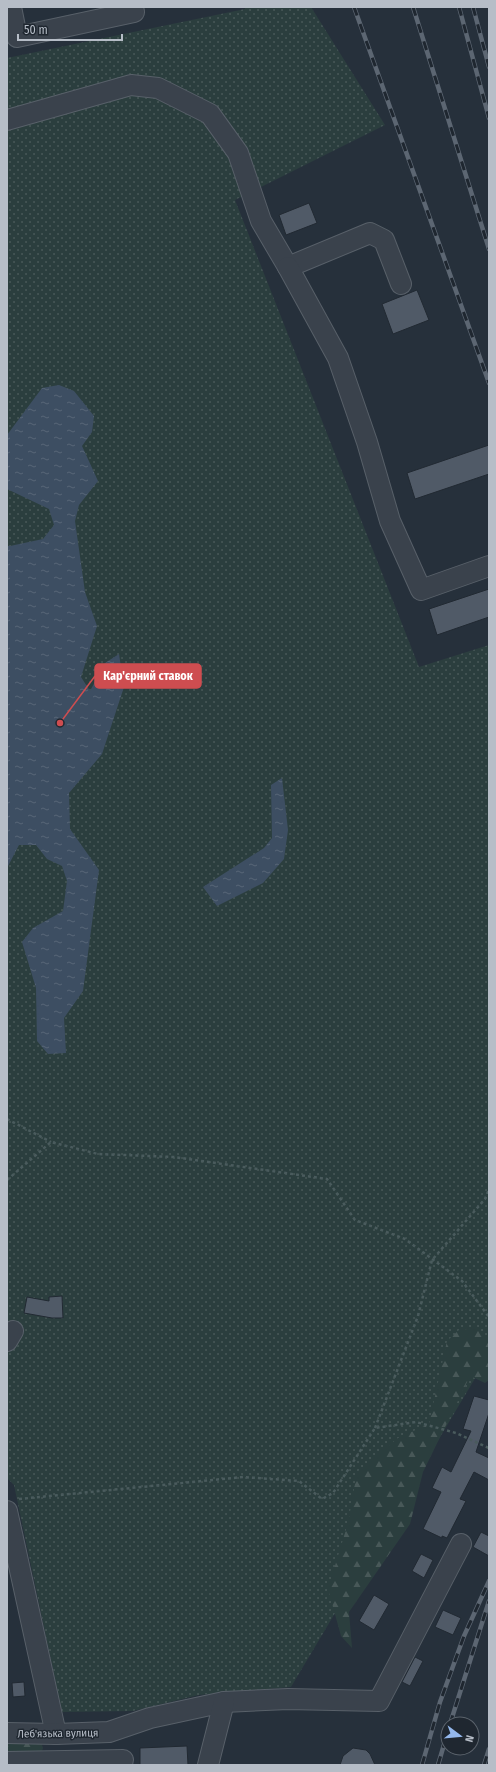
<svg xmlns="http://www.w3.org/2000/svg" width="496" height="1772" font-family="'Fira Sans Condensed',sans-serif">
	<defs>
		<pattern id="grass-dots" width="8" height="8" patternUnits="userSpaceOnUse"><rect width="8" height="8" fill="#2b3e3e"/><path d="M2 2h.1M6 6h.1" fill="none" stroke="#485858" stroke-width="1.8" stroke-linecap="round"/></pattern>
		<pattern id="forest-firs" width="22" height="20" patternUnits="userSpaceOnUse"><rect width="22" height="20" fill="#2b3e3e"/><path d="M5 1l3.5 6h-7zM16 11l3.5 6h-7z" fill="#485858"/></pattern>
		<pattern id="water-ripples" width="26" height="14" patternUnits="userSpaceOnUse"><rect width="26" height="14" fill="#3d4e62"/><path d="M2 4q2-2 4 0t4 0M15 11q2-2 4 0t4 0" fill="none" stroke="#576677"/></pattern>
	</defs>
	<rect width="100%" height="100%" fill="#26303b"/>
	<path fill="url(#grass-dots)" d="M245,7H311L385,125L235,200L419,667L489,645V1361L486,1360L291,1687L199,1695L133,1711L62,1712L14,1485L7,1478V58L245,9Z"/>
	<g fill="url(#forest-firs)">
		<path d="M476,1328L489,1338V1380L485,1383L470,1376L423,1472L410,1524L349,1612L352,1648L341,1636L328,1589L348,1523L357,1472L398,1438L429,1424L447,1341L459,1330Z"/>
		<path d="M7,1739H40L43,1748L40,1757H7Z"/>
	</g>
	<g fill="url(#water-ripples)">
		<path d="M59,385L74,391L94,416L92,432L82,446L98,481L79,505L75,521L85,592L97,626L81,677L90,691L105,663L119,654L124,687L102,754L69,793L70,829L99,870L83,991L64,1018L66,1053L48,1054L37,1041L36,988L22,942L33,928L63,911L67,881L62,866L47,859L36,845H19L7,868V546H10L43,539L54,525L49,509L7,489V435L42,388Z"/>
		<path d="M282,778L288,830L284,859L263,883L217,906L203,887L264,848L272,838L271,785Z"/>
	</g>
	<g fill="#505a67" stroke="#212932">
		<path d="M309,203L317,223L286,235L279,215Z"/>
		<path d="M417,290L429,320L393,334L382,304Z"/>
		<path d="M489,445V474L415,499L407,473Z"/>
		<path d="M489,589V617L437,635L429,609Z"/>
		<path d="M62,1296L63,1318H52L24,1313L27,1297L49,1301V1297Z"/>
		<path d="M474,1396L489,1400V1413L476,1452L489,1458V1480L474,1472L460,1499L466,1501L447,1538L442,1536V1538L423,1529L441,1492L432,1488L442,1467L451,1472L471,1431L463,1429Z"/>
		<path d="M481,1532L489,1536V1556L473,1547Z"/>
		<path d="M421,1554L433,1560L424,1578L412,1571Z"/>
		<path d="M374,1595L389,1604L374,1630L359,1621Z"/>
		<path d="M443,1610L461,1618L453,1635L435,1627Z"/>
		<path d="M415,1657L423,1661L410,1686L402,1682Z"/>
		<path d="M24,1682L25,1696L13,1697L12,1683Z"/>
		<path d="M187,1746L188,1765H140V1748Z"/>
		<path d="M353,1748L366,1750L370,1754L375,1765H340L343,1756Z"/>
	</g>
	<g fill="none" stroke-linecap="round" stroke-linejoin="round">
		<g stroke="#586069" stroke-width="22">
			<g id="minor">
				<path d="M11,7L17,37L134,12L133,7"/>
				<path d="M7,120L131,85L158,88L210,114L238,153L261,221L288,267L370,233L384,240L401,284"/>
				<path d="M288,267L338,358L367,442L390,521L421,590L489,566"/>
				<path d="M7,1341L13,1331"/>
				<path d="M7,1511L56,1734"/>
				<path d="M7,1733L56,1734L109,1732L150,1718L224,1702L288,1699L379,1701L461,1544"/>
				<path d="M7,1762L123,1760"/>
				<path d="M208,1765L224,1702"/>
			</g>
		</g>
		<g stroke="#4a5b5d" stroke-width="2.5" stroke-dasharray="3 3" stroke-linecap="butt">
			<path d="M7,1119L51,1142"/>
			<path d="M7,1180L51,1142L98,1154L174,1157L327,1179L355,1220L405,1239L462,1281L489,1317"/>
			<path d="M375,1428L418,1316L432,1260L485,1199L489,1189"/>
			<path d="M19,1499L243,1477L299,1481L322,1499L333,1493L375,1428L416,1422L456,1433L489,1448"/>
		</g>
		<use href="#minor" stroke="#3a424c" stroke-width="20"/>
		<g stroke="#5c6672" stroke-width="4.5">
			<g id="rail">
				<path d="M354,7L489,383"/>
				<path d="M413,7L489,249"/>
				<path d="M459,7L489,118"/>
				<path d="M473,7L489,67"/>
				<path d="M450,1724L489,1601"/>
				<path d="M422,1765L440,1702L464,1636L489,1581"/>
				<path d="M438,1765L448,1731"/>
				<path d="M484,1765L489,1749"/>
			</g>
		</g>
		<use href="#rail" stroke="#1f2730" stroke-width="3" stroke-dasharray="9" stroke-linecap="butt"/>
	</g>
	<g text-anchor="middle" stroke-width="3" stroke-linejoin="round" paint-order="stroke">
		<g font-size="11" fill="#b6bdc7" stroke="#1f2730">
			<text transform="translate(58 1733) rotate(-1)" y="4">Леб'язька вулиця</text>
		</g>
	</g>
	<path fill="none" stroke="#ce4d50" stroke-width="1.5" d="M60 723L95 676"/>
	<circle fill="#ce4d50" stroke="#1f2730" stroke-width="1.5" cx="60" cy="723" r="4"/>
	<rect fill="#ce4d50" stroke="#ce4d50" stroke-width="1.5" x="95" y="664" width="106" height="24" rx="4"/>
	<g font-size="12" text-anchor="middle" font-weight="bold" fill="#fff">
		<text x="148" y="680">Кар'єрний ставок</text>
	</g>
	<rect width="496" height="1772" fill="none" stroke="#b6bdc7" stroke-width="16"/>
	<g transform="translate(460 1736) rotate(106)"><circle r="19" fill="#1f2730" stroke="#5b636c"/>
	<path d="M0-3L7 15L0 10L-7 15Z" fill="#94b8ed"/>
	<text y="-6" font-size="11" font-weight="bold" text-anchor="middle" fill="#b6bdc7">N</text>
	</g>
	<path d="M18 34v6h104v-6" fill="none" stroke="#b6bdc7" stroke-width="2"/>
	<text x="24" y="34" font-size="12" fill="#b6bdc7" stroke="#1f2730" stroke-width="3" paint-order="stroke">50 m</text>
</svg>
